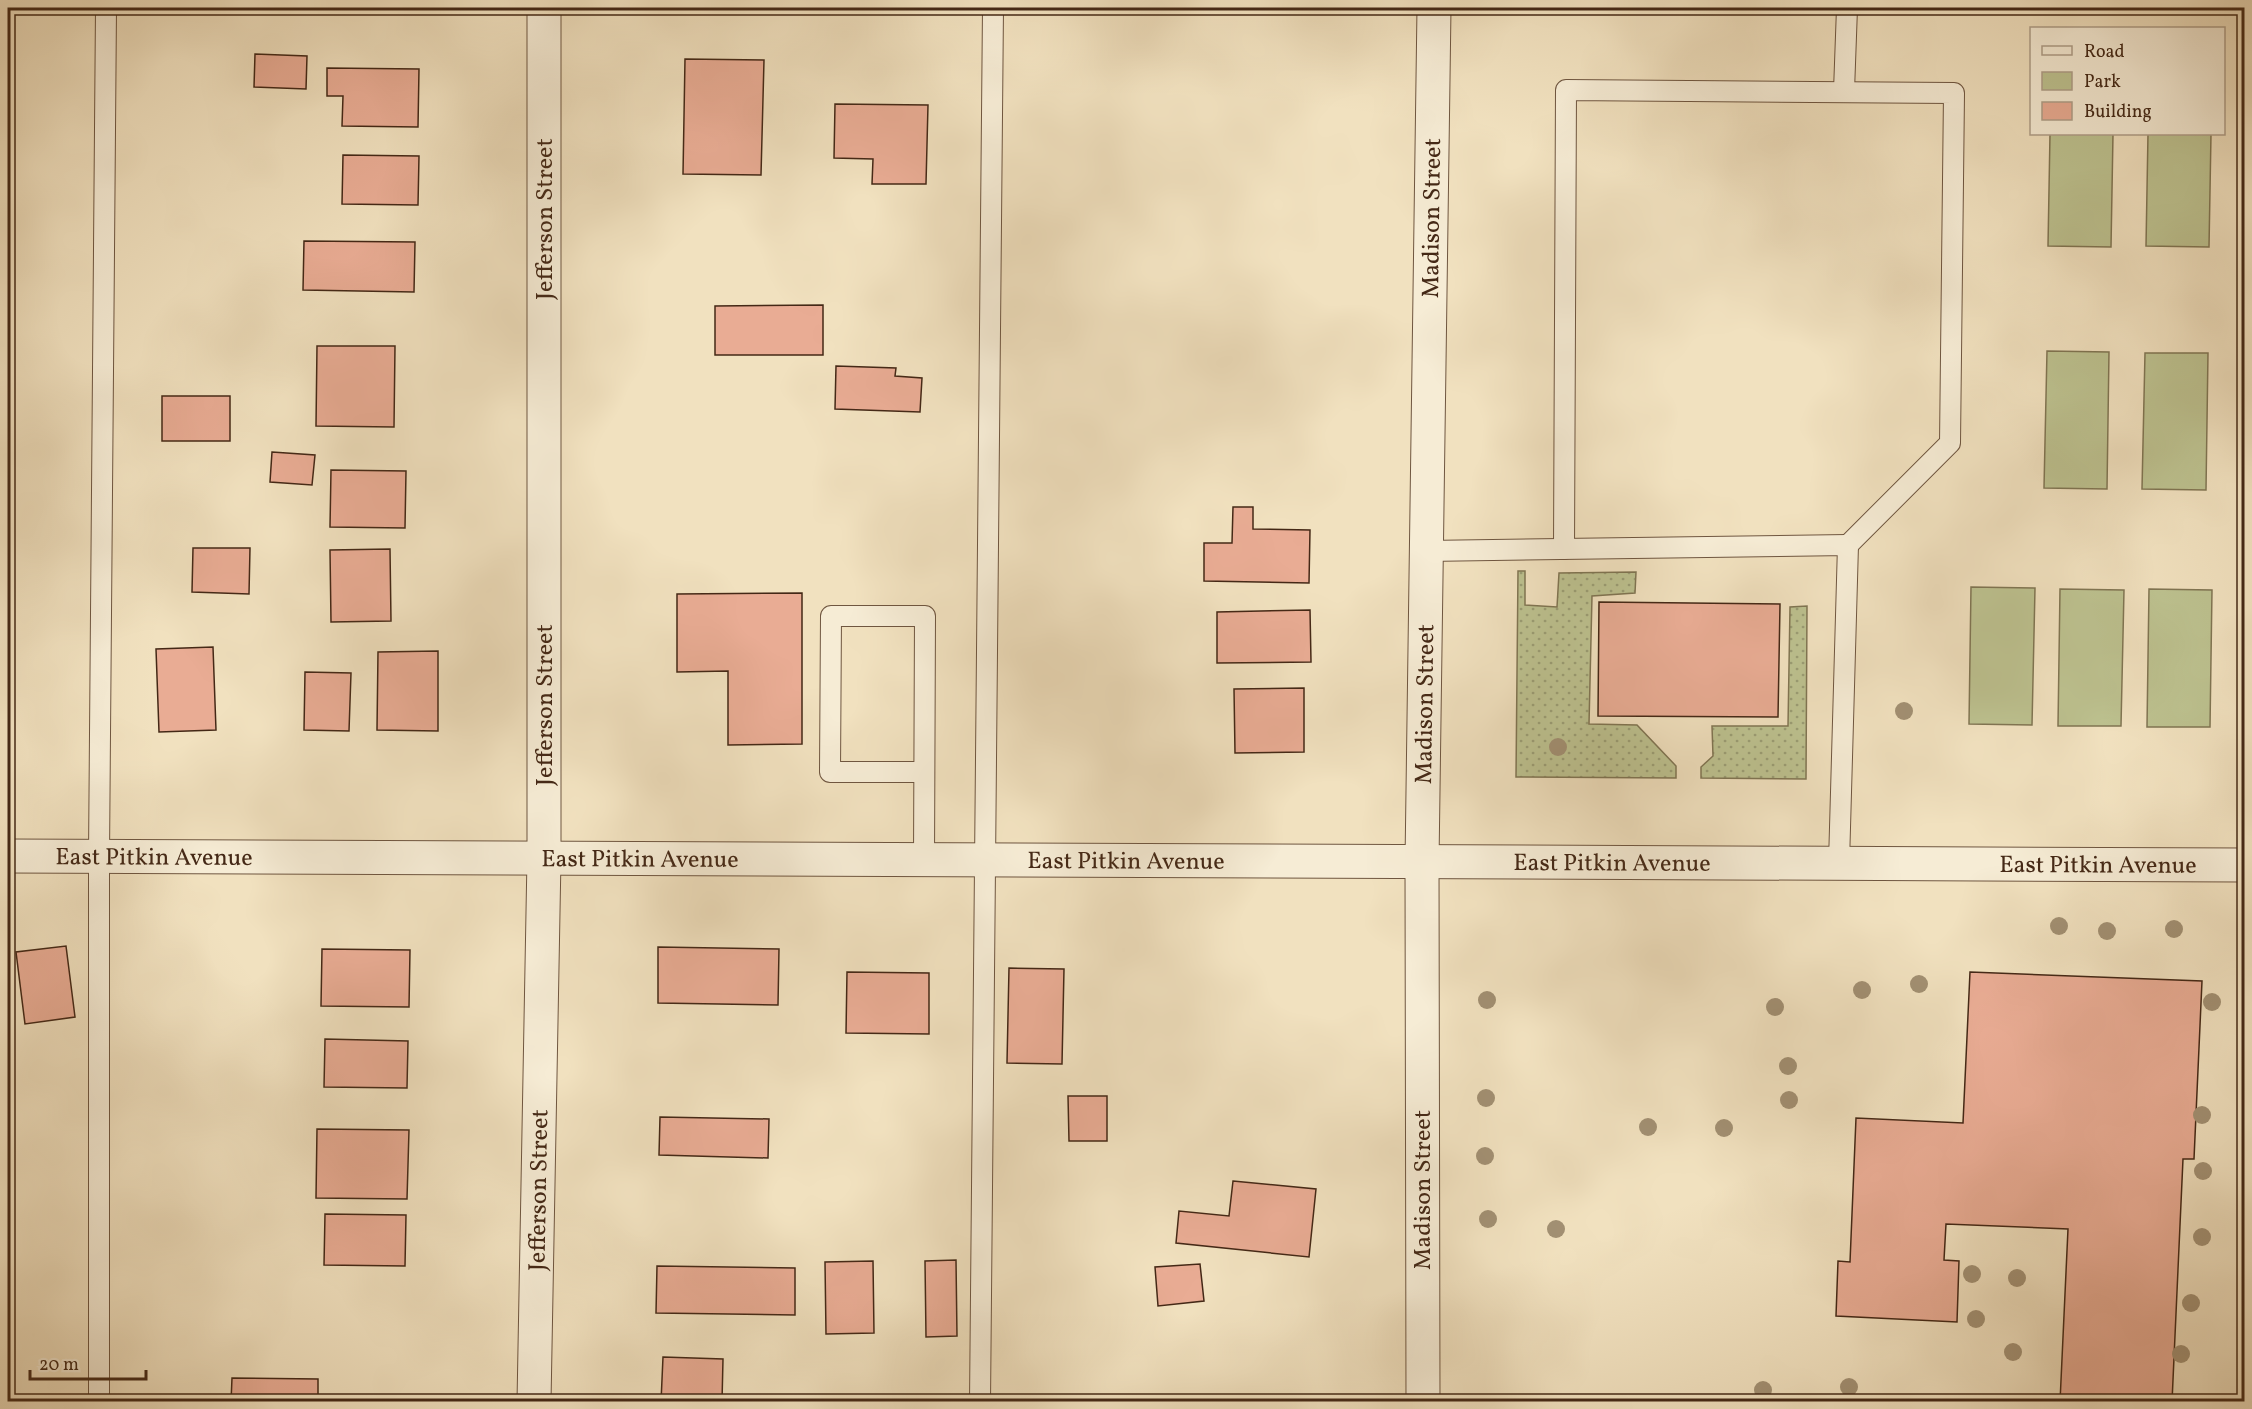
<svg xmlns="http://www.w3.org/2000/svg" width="2252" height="1409" font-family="Vollkorn,serif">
	<defs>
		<pattern id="grass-dots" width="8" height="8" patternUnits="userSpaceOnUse" patternTransform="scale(1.5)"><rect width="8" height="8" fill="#bdc290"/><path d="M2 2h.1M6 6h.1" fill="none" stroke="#9b9e75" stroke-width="1.8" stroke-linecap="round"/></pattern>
	</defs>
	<rect width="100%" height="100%" fill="#f1e1bf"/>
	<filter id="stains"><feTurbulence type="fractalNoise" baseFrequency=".00333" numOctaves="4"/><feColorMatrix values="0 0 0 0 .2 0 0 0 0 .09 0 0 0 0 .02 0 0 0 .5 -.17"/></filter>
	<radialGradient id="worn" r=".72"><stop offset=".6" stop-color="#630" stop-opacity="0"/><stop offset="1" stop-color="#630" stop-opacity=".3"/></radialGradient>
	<g fill="url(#grass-dots)" stroke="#807553" stroke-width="1.5">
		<path d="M1518,571H1525V605L1557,607L1559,573L1636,572L1635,593L1592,596L1589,724L1637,725L1676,766V778L1516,777Z"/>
		<path d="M1807,606L1806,779L1701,778V767L1713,756L1712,726H1788L1790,607Z"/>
	</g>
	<g fill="#bdc290" stroke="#807553" stroke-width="1.5">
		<path d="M2050,134H2113L2111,247L2048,246Z"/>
		<path d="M2148,134H2211L2209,247L2146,246Z"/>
		<path d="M2047,351L2109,352L2107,489L2044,488Z"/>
		<path d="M2145,353H2208L2206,490L2142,489Z"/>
		<path d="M1971,587L2035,588L2032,725L1969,724Z"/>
		<path d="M2060,589L2124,590L2121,726H2058Z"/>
		<path d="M2149,589L2212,590L2210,727H2147Z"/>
	</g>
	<g fill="#e9ac94" stroke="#442816" stroke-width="1.5">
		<path d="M255,54L307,56L306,89L254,87Z"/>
		<path d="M685,59L764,60L761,175L683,174Z"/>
		<path d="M327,68L419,69L418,127L342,126L343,96H327Z"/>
		<path d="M835,104L928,105L926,184H872L873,159L834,158Z"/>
		<path d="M343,155L419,156L418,205L342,204Z"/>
		<path d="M304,241L415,242L414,292L303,290Z"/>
		<path d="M823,305V355H715V306Z"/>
		<path d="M317,346H395L394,427L316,426Z"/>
		<path d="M836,366L896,368L895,376L922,378L920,412L835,409Z"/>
		<rect x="162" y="396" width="68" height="45"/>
		<path d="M272,452L315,455L312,485L270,482Z"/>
		<path d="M331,470L406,471L405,528L330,527Z"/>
		<path d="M1233,507H1253V529L1310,530L1309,583L1204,581V543H1232Z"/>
		<path d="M193,548H250L249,594L192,592Z"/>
		<path d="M390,549L391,621L331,622L330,550Z"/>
		<path d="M802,593V744L728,745V671L677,672V594Z"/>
		<path d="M1599,602L1780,604L1778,717L1598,716Z"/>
		<path d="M1310,610L1311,662L1217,663V612Z"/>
		<path d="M213,647L216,730L159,732L156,649Z"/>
		<path d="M438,651V731L377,730L378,652Z"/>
		<path d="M305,672L351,673L349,731L304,730Z"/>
		<path d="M1304,688V752L1235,753L1234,689Z"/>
		<path d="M66,946L75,1017L25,1024L16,952Z"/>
		<path d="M658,947L779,949L778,1005L658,1003Z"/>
		<path d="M322,949L410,950L409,1007L321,1006Z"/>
		<path d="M1009,968L1064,969L1062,1064L1007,1063Z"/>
		<path d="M847,972L929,973V1034L846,1033Z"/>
		<path d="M1970,972L2202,981L2194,1159H2183L2172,1402H2060L2068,1229L1946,1224L1944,1260L1959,1261L1957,1322L1836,1316L1838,1261L1850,1262L1856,1118L1963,1123Z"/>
		<path d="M325,1039L408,1041L407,1088L324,1087Z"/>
		<path d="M1068,1096H1107V1141H1069Z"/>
		<path d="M660,1117L769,1119L768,1158L659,1155Z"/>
		<path d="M317,1129L409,1130L407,1199L316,1198Z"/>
		<path d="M1233,1181L1316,1189L1309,1257L1176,1243L1179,1211L1229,1216Z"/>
		<path d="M325,1214L406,1215L405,1266L324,1265Z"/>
		<path d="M956,1260L957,1336L926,1337L925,1261Z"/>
		<path d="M873,1261L874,1333L826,1334L825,1262Z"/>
		<path d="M1200,1264L1204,1301L1158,1306L1155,1267Z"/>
		<path d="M657,1266L795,1268V1315L656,1313Z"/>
		<path d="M663,1357L723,1359L722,1402H661Z"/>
		<path d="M232,1378L318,1379V1402H231Z"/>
	</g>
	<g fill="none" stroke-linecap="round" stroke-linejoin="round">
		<g stroke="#6f5640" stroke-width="22">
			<g id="lane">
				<path d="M1844,91L1847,8"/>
				<path d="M1564,549L1566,90L1954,93L1950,443L1848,545"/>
				<path d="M1426,551L1848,545L1839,863"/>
				<path d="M924,860L925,616H831L830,772H924"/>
				<path d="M99,1402V856L106,8"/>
				<path d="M980,1402L993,8"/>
			</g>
		</g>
		<g stroke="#6f5640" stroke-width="35">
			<g id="street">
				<path id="s1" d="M8,856L2244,865"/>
				<path id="s2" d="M534,1402L544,858V8"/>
				<path id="s3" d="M1423,1402L1422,862L1434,8"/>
			</g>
		</g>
		<use href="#lane" stroke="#f6ecd5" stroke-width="20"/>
		<use href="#street" stroke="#f6ecd5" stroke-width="33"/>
	</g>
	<g fill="#a29073">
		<circle cx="1904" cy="711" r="9"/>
		<circle cx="1558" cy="747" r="9"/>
		<circle cx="2059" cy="926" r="9"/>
		<circle cx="2174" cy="929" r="9"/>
		<circle cx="2107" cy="931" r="9"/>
		<circle cx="1919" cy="984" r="9"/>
		<circle cx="1862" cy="990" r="9"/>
		<circle cx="1487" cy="1000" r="9"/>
		<circle cx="2212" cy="1002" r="9"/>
		<circle cx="1775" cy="1007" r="9"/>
		<circle cx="1788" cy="1066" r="9"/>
		<circle cx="1486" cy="1098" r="9"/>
		<circle cx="1789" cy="1100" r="9"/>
		<circle cx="2202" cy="1115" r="9"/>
		<circle cx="1648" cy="1127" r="9"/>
		<circle cx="1724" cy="1128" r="9"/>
		<circle cx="1485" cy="1156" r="9"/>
		<circle cx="2203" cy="1171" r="9"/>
		<circle cx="1488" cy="1219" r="9"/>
		<circle cx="1556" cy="1229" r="9"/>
		<circle cx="2202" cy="1237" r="9"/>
		<circle cx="1972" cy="1274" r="9"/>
		<circle cx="2017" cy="1278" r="9"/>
		<circle cx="2191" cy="1303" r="9"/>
		<circle cx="1976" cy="1319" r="9"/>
		<circle cx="2013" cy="1352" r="9"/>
		<circle cx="2181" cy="1354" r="9"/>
		<circle cx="1849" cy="1387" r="9"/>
		<circle cx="1763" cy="1390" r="9"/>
	</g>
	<g text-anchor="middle" stroke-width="4.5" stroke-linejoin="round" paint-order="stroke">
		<g font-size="24" fill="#442816" stroke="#f6ecd5">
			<text transform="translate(544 219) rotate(-90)" y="8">Jefferson Street</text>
			<text dy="8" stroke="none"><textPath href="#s3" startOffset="1184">Madison Street</textPath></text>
			<text dy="8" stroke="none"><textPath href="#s3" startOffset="698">Madison Street</textPath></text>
			<text transform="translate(544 705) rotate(-90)" y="8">Jefferson Street</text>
			<text dy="8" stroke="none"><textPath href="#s1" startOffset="146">East Pitkin Avenue</textPath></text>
			<text dy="8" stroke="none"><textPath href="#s1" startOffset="632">East Pitkin Avenue</textPath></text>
			<text dy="8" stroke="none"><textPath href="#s1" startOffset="1118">East Pitkin Avenue</textPath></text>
			<text dy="8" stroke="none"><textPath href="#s1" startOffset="1604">East Pitkin Avenue</textPath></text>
			<text dy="8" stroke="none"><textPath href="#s1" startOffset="2090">East Pitkin Avenue</textPath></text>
			<text dy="8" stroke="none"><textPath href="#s2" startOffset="212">Jefferson Street</textPath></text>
			<text transform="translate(1422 1190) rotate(-90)" y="8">Madison Street</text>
		</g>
	</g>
	<rect width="2252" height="1409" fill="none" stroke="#f1e1bf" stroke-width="30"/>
	<rect x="9" y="9" width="2234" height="1391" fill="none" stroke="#442816" stroke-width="3"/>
	<rect x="15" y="15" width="2222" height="1379" fill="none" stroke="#442816" stroke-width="1.5"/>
	<rect x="2030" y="27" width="195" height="108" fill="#f6ecd5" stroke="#af9e89" stroke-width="1.5"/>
	<rect x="2042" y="46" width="30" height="9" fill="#f6ecd5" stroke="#af9e89" stroke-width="1.5"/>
	<text x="2084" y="57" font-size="18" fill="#442816">Road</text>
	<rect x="2042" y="72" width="30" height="18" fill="#bdc290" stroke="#af9e89" stroke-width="1.5"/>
	<text x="2084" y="87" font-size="18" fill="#442816">Park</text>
	<rect x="2042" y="102" width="30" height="18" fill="#e9ac94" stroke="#af9e89" stroke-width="1.5"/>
	<text x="2084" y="117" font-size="18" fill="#442816">Building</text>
	<path d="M30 1370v9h116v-9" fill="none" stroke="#442816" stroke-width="3"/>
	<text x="39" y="1370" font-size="18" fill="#442816" stroke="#f6ecd5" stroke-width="4.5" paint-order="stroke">20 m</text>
	<rect width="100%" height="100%" filter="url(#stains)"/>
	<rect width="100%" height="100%" fill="url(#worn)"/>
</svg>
